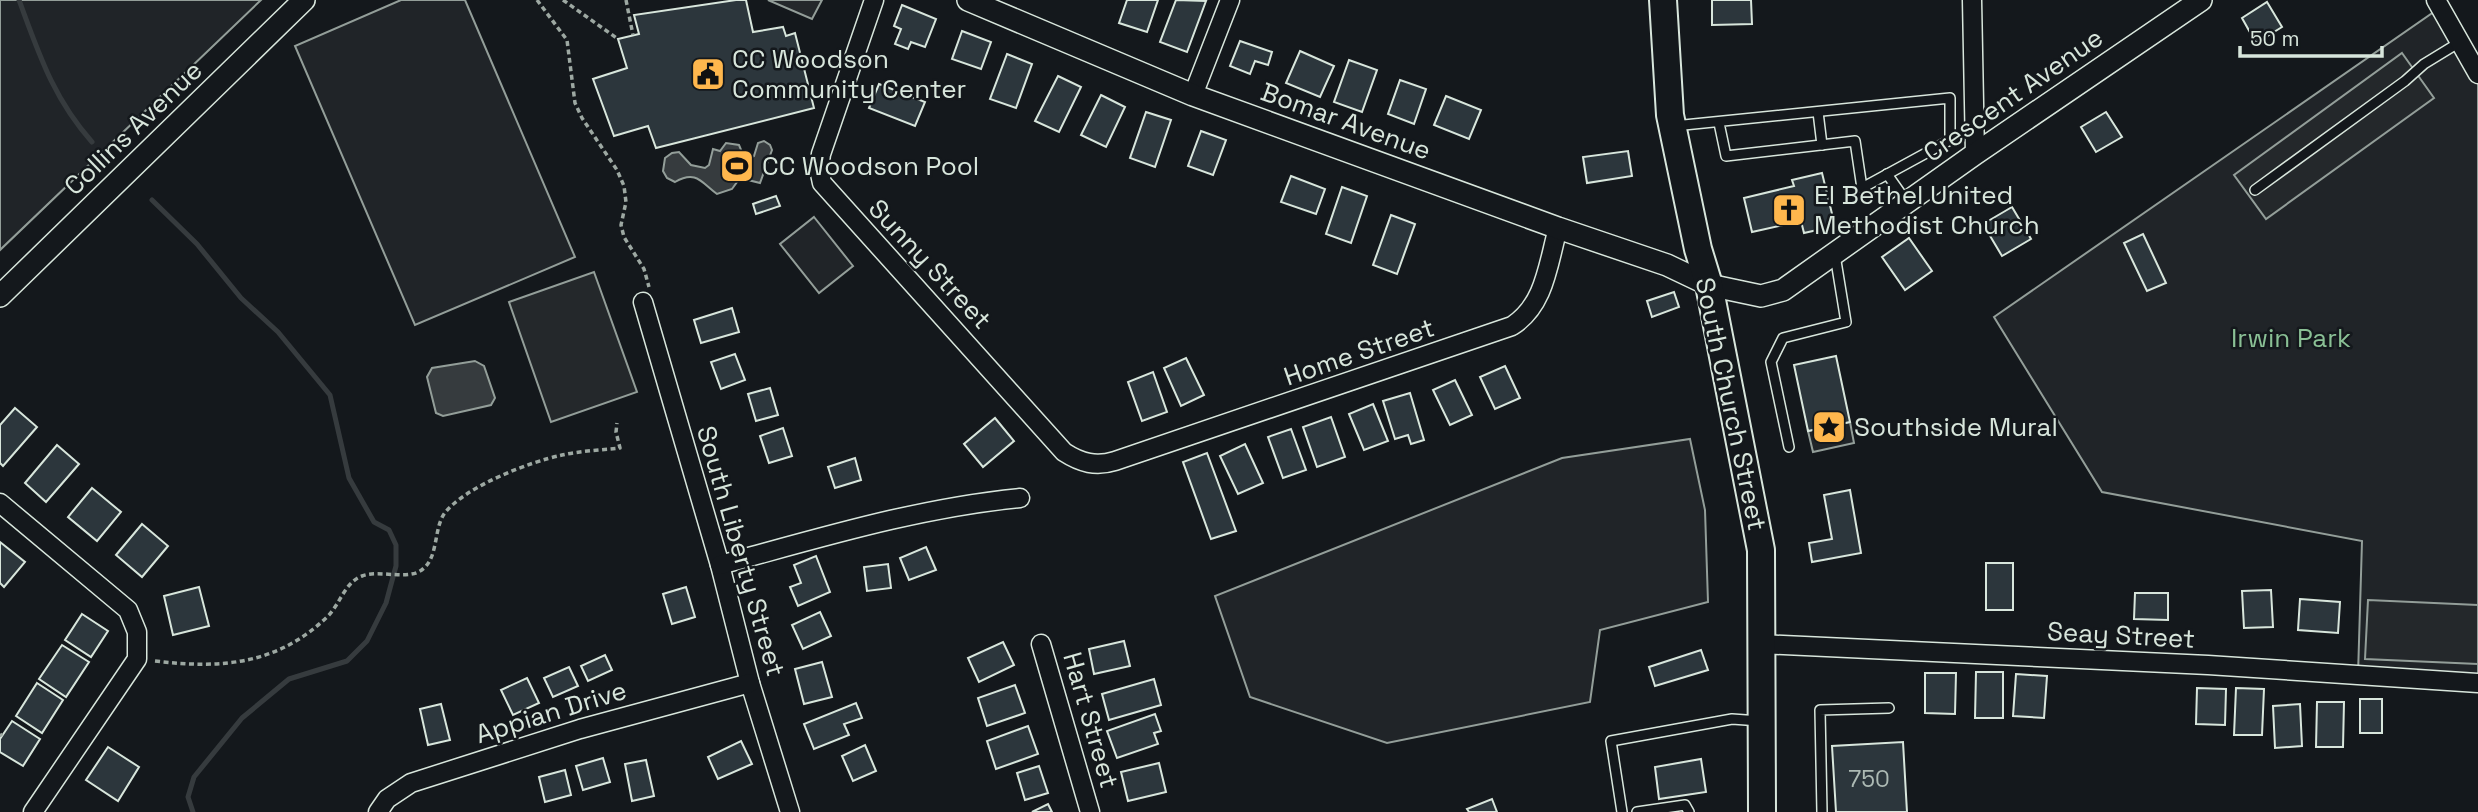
<svg xmlns="http://www.w3.org/2000/svg" width="2478" height="812" font-family="'Space Grotesk',sans-serif">
	<rect width="100%" height="100%" fill="#14181c"/>
	<g fill="#202428" stroke="#939e99" stroke-width="2">
		<path d="M0,0H261L0,250Z"/>
		<path d="M401,0H465L575,257L415,325L295,46Z"/>
		<path d="M2441,7L2478,74V683L2358,675L2362,541L2102,492L1994,317Z"/>
		<path d="M814,217L853,266L819,293L780,244Z"/>
		<path d="M1850,422L1854,443L1813,452L1808,431Z"/>
		<path d="M1690,439L1705,510L1708,602L1600,630L1590,702L1387,743L1250,697L1215,596L1562,458Z"/>
	</g>
	<g fill="#24282b" stroke="#939e99" stroke-width="2">
		<path d="M768,0H822L812,19Z"/>
		<path d="M2402,53L2434,98L2266,219L2234,175Z"/>
		<path d="M594,272L637,392L551,422L509,302Z"/>
		<path d="M2368,600L2478,605V664L2365,659Z"/>
	</g>
	<g fill="#363b3e" stroke="#939e99" stroke-width="2">
		<path d="M764,141L770,145L772,150L760,183L740,178L732,189L717,194C701,182 696,170 675,182L667,178L663,171L665,158L672,153L679,152L691,165L705,168L709,165L713,149L720,151L726,143L739,145L744,157L749,159L754,156L758,143Z"/>
		<path d="M475,361L484,366L495,398L491,405L443,416L436,413L427,377L432,368Z"/>
	</g>
	<g fill="none" stroke-linecap="round" stroke-linejoin="round">
		<g stroke="#363b3e" stroke-width="5">
			<path d="M19,0C39,54 53,98 92,142"/>
			<path d="M152,200L197,244L241,298L278,332L330,395L349,478L374,522L389,530L396,545V566L386,603L367,641L347,661L289,679L242,718L194,777L188,797L193,812"/>
		</g>
	</g>
	<g fill="#2c363c" stroke="#d8e6dc" stroke-width="2">
		<path d="M736,0H746L753,32L783,27L786,36L795,33L814,108L656,148L648,126L614,136L593,79L627,68L618,39L639,34L634,15Z"/>
		<path d="M1127,0H1158L1147,32L1119,23Z"/>
		<path d="M1176,0L1206,1L1187,52L1160,42Z"/>
		<path d="M1712,0H1751L1752,24L1712,25Z"/>
		<path d="M2267,2L2282,27L2256,43L2242,18Z"/>
		<path d="M902,5L936,19L925,47L911,42L908,49L895,44L901,29L894,26Z"/>
		<path d="M962,31L991,42L981,69L952,59Z"/>
		<path d="M1240,41L1272,52L1268,65L1255,61L1250,74L1230,66Z"/>
		<path d="M1300,51L1334,66L1320,97L1286,83Z"/>
		<path d="M1007,54L1032,64L1016,108L990,99Z"/>
		<path d="M1349,60L1377,70L1362,112L1334,102Z"/>
		<path d="M1058,76L1081,87L1059,132L1035,121Z"/>
		<path d="M1400,80L1426,89L1414,124L1388,114Z"/>
		<path d="M879,84L925,102L915,126L869,108Z"/>
		<path d="M1101,95L1125,107L1106,147L1081,135Z"/>
		<path d="M1446,96L1481,110L1469,139L1434,125Z"/>
		<path d="M1146,112L1171,120L1155,167L1130,158Z"/>
		<path d="M2106,112L2122,137L2096,152L2081,127Z"/>
		<path d="M1201,131L1226,140L1213,175L1188,166Z"/>
		<path d="M1628,151L1632,176L1587,183L1583,157Z"/>
		<path d="M1822,173L1835,226L1804,233L1801,221L1752,232L1744,198L1794,186L1792,180Z"/>
		<path d="M1291,176L1325,189L1316,214L1281,202Z"/>
		<path d="M1342,187L1367,196L1351,243L1326,234Z"/>
		<path d="M776,196L780,206L756,214L753,204Z"/>
		<path d="M2012,207L2031,239L2002,256L1983,224Z"/>
		<path d="M1391,215L1415,224L1397,274L1373,265Z"/>
		<path d="M2143,234L2166,283L2147,291L2124,243Z"/>
		<path d="M1909,238L1932,271L1905,290L1882,257Z"/>
		<path d="M1674,292L1679,307L1652,317L1647,301Z"/>
		<path d="M732,308L739,332L701,343L694,320Z"/>
		<path d="M735,354L745,380L721,389L711,362Z"/>
		<path d="M1836,356L1850,422L1808,431L1794,365Z"/>
		<path d="M1186,358L1204,395L1181,406L1164,368Z"/>
		<path d="M1505,366L1520,398L1495,409L1480,377Z"/>
		<path d="M1153,372L1167,412L1142,421L1128,382Z"/>
		<path d="M1455,380L1472,415L1450,425L1433,390Z"/>
		<path d="M770,388L778,415L756,421L748,394Z"/>
		<path d="M1410,393L1424,440L1411,444L1408,435L1395,439L1383,401Z"/>
		<path d="M1373,404L1388,441L1364,450L1349,414Z"/>
		<path d="M15,408L37,427L3,466L0,463V425Z"/>
		<path d="M1331,417L1345,457L1317,467L1303,427Z"/>
		<path d="M995,418L1014,441L983,467L964,444Z"/>
		<path d="M783,428L792,456L769,463L760,436Z"/>
		<path d="M1291,429L1306,470L1283,478L1268,437Z"/>
		<path d="M1245,444L1263,483L1238,494L1220,456Z"/>
		<path d="M57,445L79,464L46,502L25,483Z"/>
		<path d="M1207,453L1236,531L1211,539L1183,462Z"/>
		<path d="M855,458L861,480L835,488L828,467Z"/>
		<path d="M92,488L121,512L97,541L68,517Z"/>
		<path d="M1850,490L1861,553L1812,562L1809,543L1832,539L1824,495Z"/>
		<path d="M142,524L168,546L142,577L116,555Z"/>
		<path d="M0,542L25,562L4,587L0,583Z"/>
		<path d="M926,547L936,570L909,580L900,558Z"/>
		<path d="M816,556L830,592L798,606L790,587L801,583L794,565Z"/>
		<rect x="1986" y="563" width="27" height="47"/>
		<path d="M888,564L891,588L867,591L864,567Z"/>
		<path d="M199,587L209,626L173,635L164,596Z"/>
		<path d="M686,587L695,617L672,624L663,594Z"/>
		<path d="M2271,590L2273,627L2244,628L2242,591Z"/>
		<path d="M2135,593H2168V620L2134,619Z"/>
		<path d="M2300,599L2340,602L2338,633L2298,630Z"/>
		<path d="M820,612L831,636L803,649L792,625Z"/>
		<path d="M82,614L108,631L91,657L65,640Z"/>
		<path d="M1124,641L1130,666L1094,674L1089,649Z"/>
		<path d="M1003,642L1014,665L979,682L968,658Z"/>
		<path d="M62,645L89,662L66,697L39,679Z"/>
		<path d="M1701,650L1708,670L1655,686L1649,667Z"/>
		<path d="M605,655L612,670L588,681L581,666Z"/>
		<path d="M822,662L832,697L804,704L795,669Z"/>
		<path d="M569,667L578,686L553,697L544,678Z"/>
		<path d="M1976,672H2003V718H1975Z"/>
		<path d="M1925,673H1956L1955,714L1925,713Z"/>
		<path d="M2016,674L2047,676L2044,718L2013,716Z"/>
		<path d="M527,678L539,703L513,715L501,690Z"/>
		<path d="M1154,679L1161,705L1109,720L1102,694Z"/>
		<path d="M37,683L63,700L42,733L16,716Z"/>
		<path d="M1015,685L1025,713L987,726L978,698Z"/>
		<path d="M2197,688L2226,689L2225,725L2196,724Z"/>
		<path d="M2236,688L2264,689L2262,735H2234Z"/>
		<rect x="2360" y="699" width="22" height="34"/>
		<path d="M2317,702H2344L2343,747H2316Z"/>
		<path d="M856,703L862,718L844,724L849,735L814,749L804,724Z"/>
		<path d="M441,704L450,740L428,745L420,709Z"/>
		<path d="M2300,704L2302,746L2275,748L2273,706Z"/>
		<path d="M1155,714L1161,731L1154,733L1158,744L1117,758L1107,731Z"/>
		<path d="M12,721L40,739L23,766L0,752V739Z"/>
		<path d="M1028,726L1038,754L996,769L987,741Z"/>
		<path d="M741,741L752,764L718,779L708,757Z"/>
		<path d="M1903,742L1907,812H1836L1832,746Z"/>
		<path d="M865,745L876,771L853,781L842,756Z"/>
		<path d="M108,747L139,767L118,801L86,780Z"/>
		<path d="M603,758L610,782L583,790L576,766Z"/>
		<path d="M1701,759L1706,792L1659,799L1655,767Z"/>
		<path d="M646,760L654,796L632,801L625,764Z"/>
		<path d="M1159,763L1166,792L1128,801L1121,772Z"/>
		<path d="M1039,766L1048,793L1025,800L1017,773Z"/>
		<path d="M565,770L571,795L545,802L539,777Z"/>
		<path d="M1492,799L1497,812H1469L1467,809Z"/>
		<path d="M1048,804L1052,812H1032Z"/>
	</g>
	<g fill="none" stroke-linecap="round" stroke-linejoin="round">
		<g stroke="#d8e6dc" stroke-width="12">
			<g id="service">
				<path d="M1818,112L1822,145"/>
				<path d="M1674,126L1950,98V140L1862,188L1855,141L1726,156L1719,123"/>
				<path d="M1887,174L1906,201"/>
				<path d="M2255,190L2405,81L2424,64L2460,42"/>
				<path d="M1789,447L1771,362L1783,338L1846,322L1835,255"/>
				<path d="M1622,812L1611,741L1732,719L1760,721"/>
				<path d="M1637,812L1685,805L1689,812"/>
				<path d="M1822,812L1820,710L1889,708"/>
			</g>
		</g>
		<g stroke="#d8e6dc" stroke-width="21">
			<g id="minor">
				<path d="M874,0L821,154L819,169L822,183L1064,452C1081,463 1096,467 1115,461L1512,326C1545,305 1548,264 1558,228"/>
				<path d="M1972,0L1975,154"/>
				<path d="M2436,0L2478,74"/>
				<path d="M1193,95L1230,0"/>
				<path d="M643,302L720,565L750,683L790,812"/>
				<path d="M0,503L128,610L137,632V659L33,812"/>
				<path d="M720,565C820,538 917,508 1020,498"/>
				<path d="M1041,644L1090,812"/>
				<path d="M1761,644L2208,665L2478,683"/>
				<path d="M378,812L387,799L411,783L580,729L750,683"/>
			</g>
		</g>
		<g stroke="#d8e6dc" stroke-width="24">
			<g id="tertiary">
				<path d="M968,0L1193,95L1558,228L1667,265L1709,285L1761,296L1783,290L1975,154L2201,0"/>
				<path d="M0,296L304,0"/>
			</g>
		</g>
		<g stroke="#d8e6dc" stroke-width="30">
			<path id="primary" d="M1663,0L1670,115L1698,249L1709,285L1761,550L1762,812"/>
		</g>
		<g stroke="#9da8a2" stroke-width="3.5" stroke-dasharray="5 3.5" stroke-linecap="butt">
			<path d="M537,0L567,40L575,103L582,118L617,170L624,186L626,202L621,225L624,237L644,269L649,287"/>
			<path d="M563,0L618,39"/>
			<path d="M626,0L633,35"/>
			<path d="M155,661C221,669 278,665 328,616C340,604 345,582 362,576C381,569 410,582 424,568C438,556 434,529 444,514C464,487 529,462 562,455C580,451 601,450 620,448L616,432L617,423"/>
			<path d="M0,734L2,736"/>
		</g>
		<use href="#service" stroke="#14181c" stroke-width="9"/>
		<use href="#minor" stroke="#14181c" stroke-width="18"/>
		<use href="#tertiary" stroke="#14181c" stroke-width="21"/>
		<use href="#primary" stroke="#14181c" stroke-width="26"/>
	</g>
	<defs>
		<g id="civic-square" transform="scale(1.75)"><rect x="-9" y="-9" width="18" height="18" rx="4" fill="#ffb74d" stroke="#14181c"/><path d="M-.6-6.5H3V-4.5H.6V-3L4-1V1h2V6H-6V1h2V-1L-.6-3ZM-1.2 2.5V6h2.4V2.5Z" fill="#111"/></g>
		<g id="stadium-square" transform="scale(1.75)"><rect x="-9" y="-9" width="18" height="18" rx="4" fill="#ffb74d" stroke="#14181c"/><path d="M0-5a6.5 5 0 1 0 0 10a6.5 5 0 1 0 0-10ZM-3.5-1.8h7v3.6h-7Z" fill="#111"/></g>
		<g id="church-square" transform="scale(1.75)"><rect x="-9" y="-9" width="18" height="18" rx="4" fill="#ffb74d" stroke="#14181c"/><path d="M-1.2-6h2.4v3.5h3.3v2.4h-3.3V6h-2.4V-.1h-3.3v-2.4h3.3Z" fill="#111"/></g>
		<g id="sight-square" transform="scale(1.75)"><rect x="-9" y="-9" width="18" height="18" rx="4" fill="#ffb74d" stroke="#14181c"/><path d="M0-6L1.8-2.2L6-1.7L2.9 1.2L3.7 5.4L0 3.3L-3.7 5.4L-2.9 1.2L-6-1.7L-1.8-2.2Z" fill="#111"/></g>
	</defs>
	<g fill-rule="evenodd">
		<use href="#civic-square" x="708" y="74"/>
		<use href="#stadium-square" x="737" y="166"/>
		<use href="#church-square" x="1789" y="210"/>
		<use href="#sight-square" x="1829" y="427"/>
	</g>
	<g text-anchor="middle" stroke-width="5" stroke-linejoin="round" paint-order="stroke">
		<g font-size="23" fill="#adbab4">
			<text x="1869" y="787">750</text>
		</g>
		<g font-size="26" fill="#d8e6dc" stroke="#14181c" text-anchor="start">
			<text x="732" y="68">CC Woodson<tspan x="732" dy="30">Community Center</tspan></text>
			<text x="762" y="175">CC Woodson Pool</text>
			<text x="1814" y="204">El Bethel United<tspan x="1814" dy="30">Methodist Church</tspan></text>
			<text x="1854" y="436">Southside Mural</text>
		</g>
		<g font-size="26" fill="#d8e6dc" stroke="#14181c">
			<text transform="translate(2013 95) rotate(-35)" y="9">Crescent Avenue</text>
			<text transform="translate(1346 121) rotate(20)" y="9">Bomar Avenue</text>
			<text transform="translate(133 128) rotate(-44)" y="9">Collins Avenue</text>
			<text transform="translate(930 264) rotate(47)" y="9">Sunny Street</text>
			<text transform="translate(1359 352) rotate(-19)" y="9">Home Street</text>
			<text transform="translate(1731 404) rotate(78)" y="9">South Church Street</text>
			<text transform="translate(741 551) rotate(74)" y="9">South Liberty Street</text>
			<text transform="translate(2121 635) rotate(3)" y="9">Seay Street</text>
			<text transform="translate(551 712) rotate(-17)" y="9">Appian Drive</text>
			<text transform="translate(1091 720) rotate(74)" y="9">Hart Street</text>
		</g>
		<g font-size="26" fill="#8ac095" stroke="#14181c">
			<text x="2291" y="347">Irwin Park</text>
		</g>
	</g>
	<path d="M2240 46v10h142v-10" fill="none" stroke="#d8e6dc" stroke-width="3.5"/>
	<text x="2250" y="46" font-size="21" fill="#d8e6dc" stroke="#14181c" stroke-width="5" paint-order="stroke">50 m</text>
</svg>
